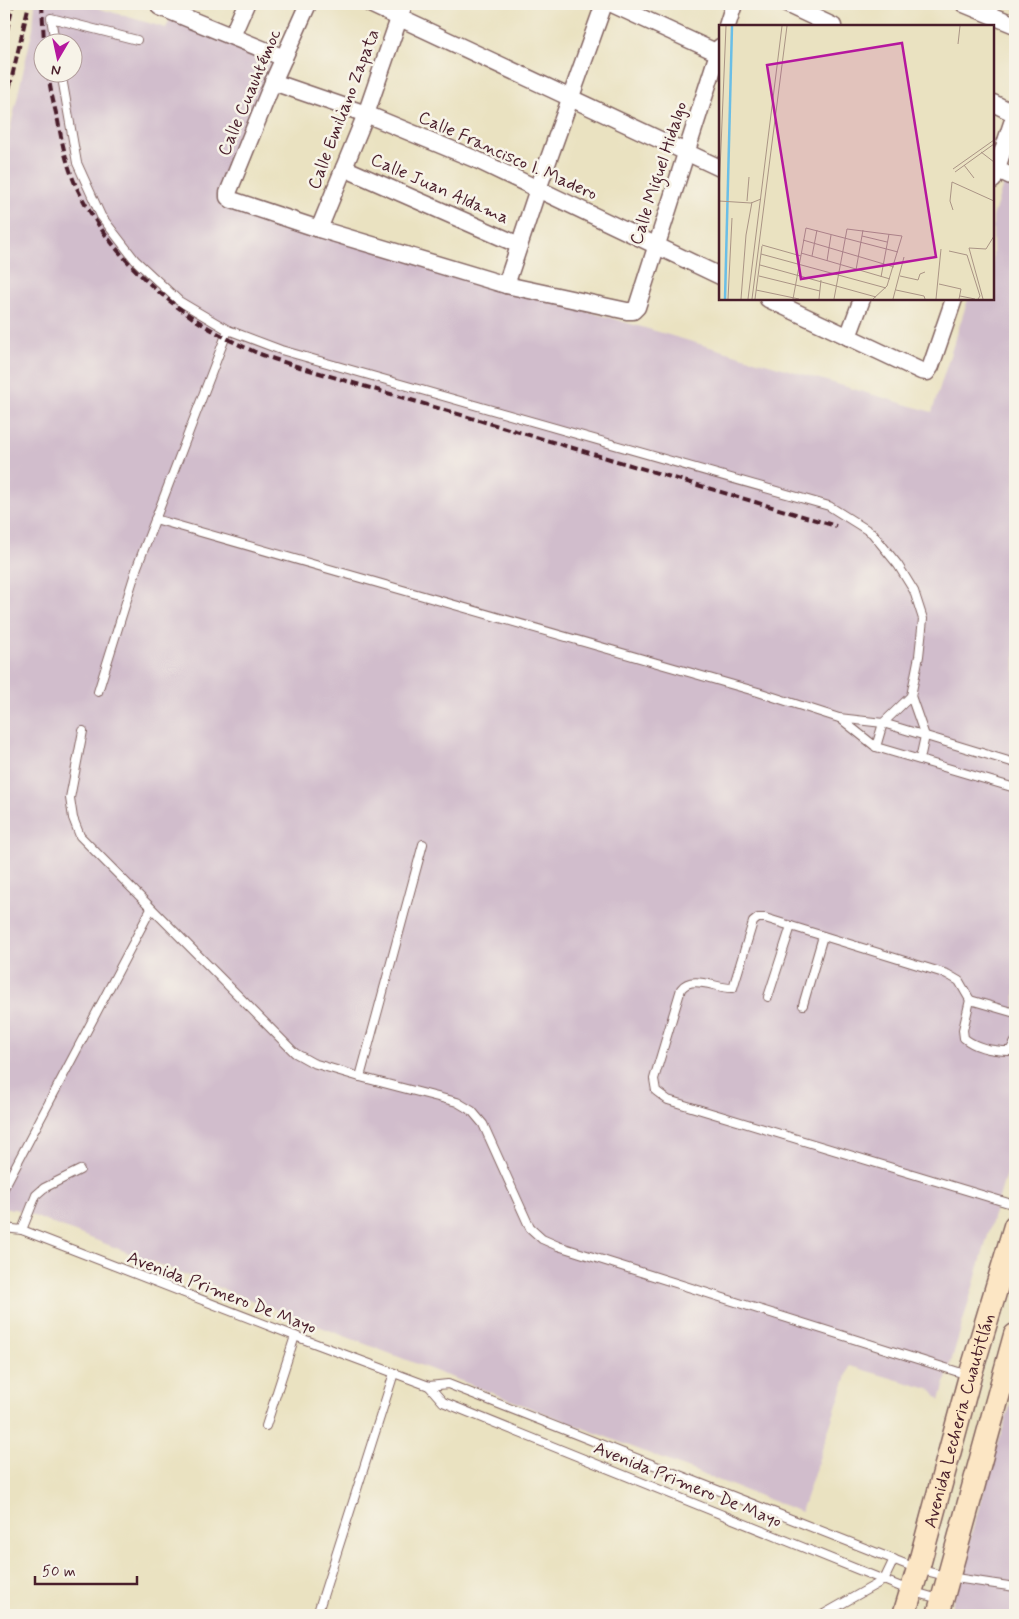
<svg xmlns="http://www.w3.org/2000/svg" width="1019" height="1619" font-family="Mynerve,sans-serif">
	<rect width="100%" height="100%" fill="#f7f3e8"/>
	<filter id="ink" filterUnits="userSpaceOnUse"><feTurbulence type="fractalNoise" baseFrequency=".02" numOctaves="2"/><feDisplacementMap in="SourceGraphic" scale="10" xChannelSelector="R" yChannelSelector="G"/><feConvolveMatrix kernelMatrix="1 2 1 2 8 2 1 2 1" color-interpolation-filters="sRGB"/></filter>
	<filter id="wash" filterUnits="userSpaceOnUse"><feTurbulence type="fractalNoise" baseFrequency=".0096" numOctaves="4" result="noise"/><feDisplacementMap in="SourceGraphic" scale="20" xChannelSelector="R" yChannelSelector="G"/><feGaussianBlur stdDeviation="1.12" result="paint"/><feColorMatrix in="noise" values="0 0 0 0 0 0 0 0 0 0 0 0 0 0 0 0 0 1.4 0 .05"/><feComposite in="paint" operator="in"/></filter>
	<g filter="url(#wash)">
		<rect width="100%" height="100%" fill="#eae2c1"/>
		<g fill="#d1bdcc" fill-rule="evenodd">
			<path d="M35,4H84L166,28L171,17L274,59L222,204L932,412L968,299H993V217L1004,181L1015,186V1143L940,1400L932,1390L850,1366L801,1512L15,1209H4V156L33,28ZM42,42H72V72H42Z"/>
			<path d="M1015,1390V1615H949L987,1478Z"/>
		</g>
	</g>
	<g filter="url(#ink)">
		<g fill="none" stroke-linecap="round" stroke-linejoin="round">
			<g stroke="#826360" stroke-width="10">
				<g id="service">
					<path d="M55,42L51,18L137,40"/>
					<path d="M61,72L77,163L101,216L135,260L179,301L228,330L281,350L829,506L872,533L898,565L914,591L923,619L919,656L911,696L925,736L920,759"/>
					<path d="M155,519L758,692L839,718L883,723L1015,763"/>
					<path d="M98,692L137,567L228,330"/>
					<path d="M841,719L876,747L1015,788"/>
					<path d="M83,731L70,798L73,818L80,836L295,1053L313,1063L360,1077L457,1102L472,1111L483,1124L530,1228L542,1239L558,1246L968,1375"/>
					<path d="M876,747L883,723L911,696"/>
					<path d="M791,926L765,918H758L753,922L733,988C717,989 692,974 681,989L654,1079L656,1091L668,1100L1015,1205"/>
					<path d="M768,997L791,926L947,974L959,981L970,1000L1015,1013"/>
					<path d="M970,1000L963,1030L964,1038C976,1048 994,1051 1010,1051L1015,1042"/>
					<path d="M803,1005L823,936"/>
					<path d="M360,1077L423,844"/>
					<path d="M4,1188L151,909"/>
					<path d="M4,1228L22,1230L295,1336L429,1386L448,1384L918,1569L949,1577L1015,1587"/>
					<path d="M22,1230L36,1195L44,1188L80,1170"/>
					<path d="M429,1386L443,1402L911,1591L939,1599"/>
					<path d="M266,1426L295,1336"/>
					<path d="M317,1615L394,1373"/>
					<path d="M822,1615L884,1580L894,1559"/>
				</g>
			</g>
			<g stroke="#826360" stroke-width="19">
				<g id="minor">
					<path d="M308,4L273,82L228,193V197L232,200L319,229L506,285L627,311H633L637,307L720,47"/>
					<path d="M370,4L720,168"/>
					<path d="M612,4L720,54"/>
					<path d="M786,4L833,26"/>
					<path d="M964,4L1015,25"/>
					<path d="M160,7L284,58"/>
					<path d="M727,26L734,4"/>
					<path d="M232,36L246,4"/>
					<path d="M273,82L366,114L477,160L720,276"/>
					<path d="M993,103L1015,114L993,180"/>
					<path d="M344,168L519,245"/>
					<path d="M996,169L1015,178"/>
					<path d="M319,229L366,114L404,4"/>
					<path d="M506,285L538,189L604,4"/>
					<path d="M768,299L921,371L927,372L931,366L954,299"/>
					<path d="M848,337L862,299"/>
				</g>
			</g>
			<g stroke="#826360" stroke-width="25">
				<g id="secondary">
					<path id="s1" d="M904,1615L918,1569L970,1376L1015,1226"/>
					<path d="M938,1615L1015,1335"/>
				</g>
			</g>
			<use href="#service" stroke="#fff" stroke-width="8"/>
			<use href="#minor" stroke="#fff" stroke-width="16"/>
			<use href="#secondary" stroke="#fce6c4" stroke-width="22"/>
			<g stroke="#4a1f2b" stroke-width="4" stroke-dasharray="8 4" stroke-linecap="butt">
				<path d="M42,4L44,42"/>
				<path d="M4,43L13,4"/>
				<path d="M48,72C50,89 54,105 58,121C62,143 67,166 76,186C111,259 179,319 253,351C266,357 281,361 296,366L836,526"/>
				<path d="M4,111L29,4"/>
			</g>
		</g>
	</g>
	<g text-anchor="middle" stroke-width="5" stroke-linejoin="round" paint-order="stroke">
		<g font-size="18" fill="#4a1f2b" stroke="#f7f3e8">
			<text transform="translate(249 92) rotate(-67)" y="6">Calle Cuauhtémoc</text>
			<text transform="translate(343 109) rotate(-69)" y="6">Calle Emiliano Zapata</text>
			<text transform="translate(508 155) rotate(24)" y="6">Calle Francisco I. Madero</text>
			<text transform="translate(658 173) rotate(-72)" y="6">Calle Miguel Hidalgo</text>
			<text transform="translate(440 188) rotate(24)" y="6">Calle Juan Aldama</text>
			<text transform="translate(222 1292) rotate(21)" y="6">Avenida Primero De Mayo</text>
			<text dy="6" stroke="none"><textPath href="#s1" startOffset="202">Avenida Lecheria Cuautitlán</textPath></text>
			<text transform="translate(688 1484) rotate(22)" y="6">Avenida Primero De Mayo</text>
		</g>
	</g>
	<g transform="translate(719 25)">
		<rect width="275" height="275" fill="#eae2c1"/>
		<path fill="none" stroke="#6abee6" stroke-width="2.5" d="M6,274L13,1"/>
		<path fill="none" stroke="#aa9485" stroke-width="1" d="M239,19L241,1M262,127L275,137M245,140L255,153M234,144L275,115M236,147L275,119M0,170L7,1M0,176L32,178L42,174M28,176L30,152M234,185L231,176L233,157L275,176M143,211L168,217M84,215L175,242M43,220L82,231M230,226L248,230L261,271L259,274M82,228L171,254M42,229L167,263M93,231L98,205M108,236L112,210M41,240L157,272M137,245L144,205M40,251L101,266M181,251L199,255L201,249L206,247M162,252L170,209M220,259L242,264L240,274M37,265L80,274M177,265L205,271L206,274M241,271L256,274M9,274L13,193M22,274L27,210L33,177M29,274L63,1M33,274L68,1M36,274L43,221M74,274L87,203L179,227M100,274L102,255M115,274L128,204L183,211L168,261L154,274M174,274L185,232M217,274L222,224M264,274L250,223L267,224L275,211"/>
		<path fill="#b5179e" fill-opacity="0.15" stroke="#b5179e" stroke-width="2.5" d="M183,18L217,232L82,254L48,40Z"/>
		<rect width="275" height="275" fill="none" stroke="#4a1f2b" stroke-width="2.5"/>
	</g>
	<rect width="1019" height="1619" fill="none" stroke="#f7f3e8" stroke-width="20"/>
	<g transform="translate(58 58) rotate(189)"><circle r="24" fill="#f7f3e8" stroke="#b29e9c"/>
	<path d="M0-4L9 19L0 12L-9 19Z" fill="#b5179e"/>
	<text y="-8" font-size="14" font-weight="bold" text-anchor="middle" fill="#4a1f2b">N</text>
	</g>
	<path d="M35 1576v8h102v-8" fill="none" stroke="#4a1f2b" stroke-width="2.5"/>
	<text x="42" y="1576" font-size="15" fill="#4a1f2b" stroke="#f7f3e8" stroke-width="4" paint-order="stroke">50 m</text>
</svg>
